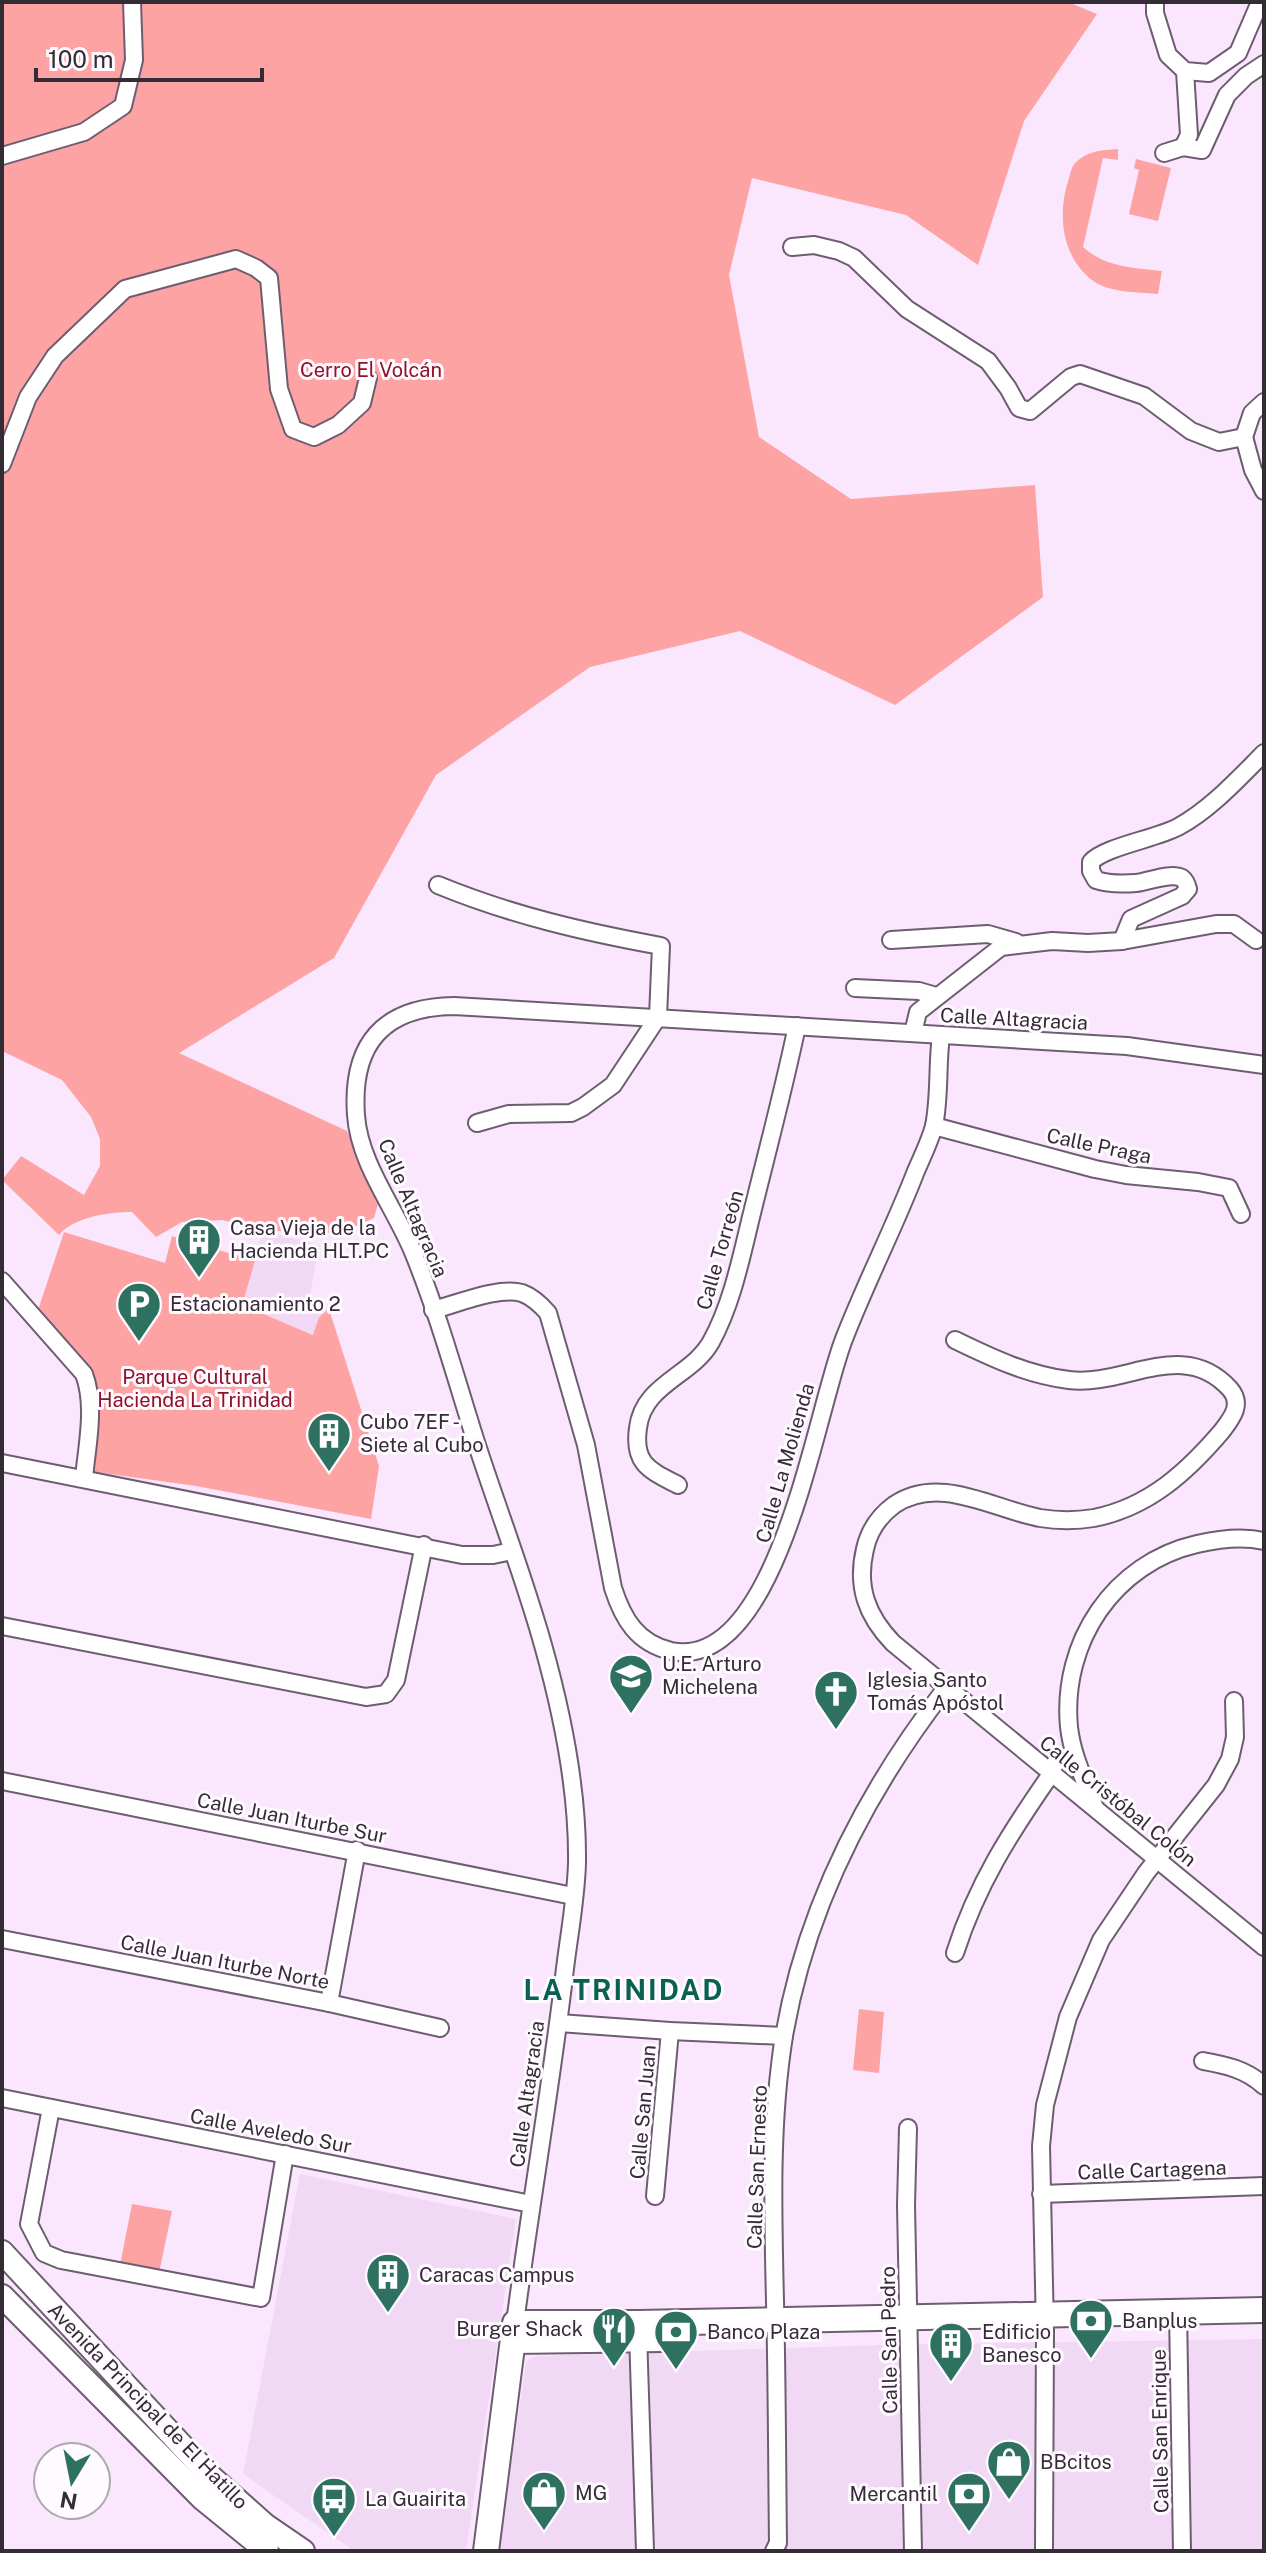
<svg xmlns="http://www.w3.org/2000/svg" width="1266" height="2553" font-family="'Public Sans',sans-serif">
	<rect width="100%" height="100%" fill="#fae7fd"/>
	<g fill="#f1d9f5">
		<path d="M263,1230L319,1245L310,1295L329,1309L319,1317L314,1335L241,1305Z"/>
		<path d="M300,2174L516,2219L466,2551H354L243,2474Z"/>
		<path d="M1264,2339V2551H498L526,2363L530,2358L537,2356L882,2345Z"/>
	</g>
	<g fill="#fea3a3">
		<path d="M2,2H1068L1097,14L1024,121L978,265L906,215L752,178L729,275L759,437L851,499L1035,485L1043,597L895,705L740,631L590,667L436,775L334,958L179,1053L347,1131L379,1200L374,1218L344,1232L314,1233L263,1230L222,1220L182,1222L156,1237L132,1212C109,1212 74,1217 59,1235L2,1180L21,1156L84,1195L100,1166V1139L91,1117L62,1080L2,1051Z"/>
		<path d="M1118,149V160L1103,158L1083,247C1105,267 1133,268 1162,271L1158,294C1138,292 1108,293 1092,280C1061,256 1057,213 1069,178C1070,174 1071,170 1073,166C1084,151 1102,150 1118,149Z"/>
		<path d="M1136,159L1171,168L1158,221L1129,214L1139,170L1134,168Z"/>
		<path d="M64,1232L165,1263L172,1236L255,1261L242,1305L313,1335L319,1317L329,1309L379,1466L371,1519L196,1486L88,1471L96,1388L38,1310Z"/>
		<path d="M859,2009L884,2012L879,2073L853,2070Z"/>
		<path d="M132,2204L172,2211L159,2273L120,2265Z"/>
	</g>
	<g fill="none" stroke-linecap="round" stroke-linejoin="round">
		<g stroke="#6e5d71" stroke-width="20">
			<g id="minor">
				<path d="M1155,2V13L1168,55L1185,71L1209,73L1238,53L1260,2"/>
				<path d="M1183,147L1202,150L1227,95L1246,76L1264,64"/>
				<path d="M1164,153L1183,147L1189,135L1185,71"/>
				<path d="M2,156L84,132L123,106L134,60L132,2"/>
				<path d="M792,247L814,245L839,251L854,258L907,309L988,361L1008,388L1019,408L1030,411L1071,377L1080,374L1144,396L1191,431L1219,442L1244,437L1252,413L1264,402"/>
				<path d="M1244,437L1253,470L1264,491"/>
				<path d="M2,464L28,397L55,356L125,289L236,259L256,268L269,278L279,389L293,429L314,437L338,425L362,403L368,378"/>
				<path d="M438,885C511,915 584,932 661,946L658,1017L613,1085L583,1107L571,1113L509,1114L477,1123"/>
				<path d="M891,940L988,934L1016,942"/>
				<path d="M1122,941L1131,919L1182,896L1188,889C1187,885 1186,881 1182,878C1170,872 1148,882 1136,883C1122,884 1108,884 1096,880L1091,871V862C1104,847 1155,839 1178,827C1210,810 1238,779 1264,753"/>
				<path d="M855,988L919,991L936,996"/>
				<path d="M913,1033L918,1012L1001,947L1052,941L1088,943L1122,941L1216,924H1234L1256,940"/>
				<path d="M934,1126L1095,1169L1126,1175L1198,1182L1229,1188L1241,1214"/>
				<path d="M2,1281L84,1374C96,1406 87,1445 84,1478"/>
				<path d="M433,1310C457,1304 499,1286 522,1293C533,1297 541,1305 548,1313L586,1445L613,1588C623,1619 637,1643 671,1651C778,1673 816,1409 844,1339C866,1282 894,1228 916,1171C922,1157 930,1141 934,1126C940,1097 937,1065 941,1035"/>
				<path d="M955,1340C992,1358 1028,1375 1069,1380C1125,1387 1183,1337 1230,1389C1243,1404 1232,1418 1222,1431C1187,1472 1149,1507 1094,1518C1076,1521 1058,1521 1040,1518C993,1509 939,1474 894,1505C879,1516 869,1531 865,1549C856,1587 867,1616 893,1643L1264,1947"/>
				<path d="M2,1463L462,1555H493L512,1551"/>
				<path d="M678,1485C649,1470 633,1464 638,1428C643,1384 692,1376 711,1342C733,1302 742,1253 753,1209C768,1148 784,1088 797,1026"/>
				<path d="M2,1626L366,1697L386,1694L396,1680L424,1545"/>
				<path d="M2,1781L573,1896"/>
				<path d="M1095,1808C1085,1781 1072,1755 1069,1727C1061,1642 1114,1563 1197,1544C1219,1539 1242,1536 1264,1541"/>
				<path d="M2,1939L329,2003L440,2028"/>
				<path d="M955,1953C977,1884 1010,1833 1051,1774L1055,1763L1073,1753"/>
				<path d="M329,2003L357,1850"/>
				<path d="M559,2023L670,2031L784,2036"/>
				<path d="M1203,2061C1225,2065 1246,2069 1264,2086"/>
				<path d="M2,2098L531,2204"/>
				<path d="M51,2108L29,2224L44,2253L61,2260L261,2298L285,2154"/>
				<path d="M908,2128L906,2205L913,2551"/>
				<path d="M1041,2194L1264,2186"/>
				<path d="M655,2196L670,2031"/>
				<path d="M1178,2311L1182,2551"/>
				<path d="M515,2323C530,2208 550,2093 564,1977C568,1940 576,1901 577,1863C578,1790 563,1716 543,1645C524,1577 498,1510 476,1442C456,1379 438,1313 413,1252C395,1208 359,1163 356,1115C351,1044 383,1007 454,1006L1127,1046L1264,1065"/>
				<path d="M638,2333L645,2551"/>
				<path d="M774,2551L778,2543C777,2463 777,2382 775,2301C773,2213 770,2124 784,2036C806,1908 867,1790 946,1688"/>
				<path d="M1044,2551L1045,2330L1041,2146L1045,2105L1068,2017L1101,1940L1146,1873L1216,1785L1230,1759L1235,1737L1234,1701"/>
			</g>
		</g>
		<g stroke="#6e5d71" stroke-width="26">
			<g id="secondary">
				<path d="M2,2252L211,2477L265,2525L303,2551"/>
				<path d="M2,2296L203,2499L267,2551"/>
			</g>
		</g>
		<g stroke="#6e5d71" stroke-width="28">
			<g id="primary">
				<path d="M513,2341L662,2339"/>
				<path d="M486,2551L515,2323H638L1264,2310"/>
			</g>
		</g>
		<use href="#minor" stroke="#fff" stroke-width="16"/>
		<use href="#secondary" stroke="#fff" stroke-width="22"/>
		<use href="#primary" stroke="#fff" stroke-width="24"/>
	</g>
	<defs>
		<g id="building-pin" transform="scale(2.3)"><path d="M0 17L-7.5 6A9.5 9.5 0 1 1 7.5 6Z" fill="#2e7161" stroke="#fefaff"/><path d="M-4-6H4V6H1V3H-1V6H-4ZM-2.5-4.3h1.7v1.8h-1.7ZM.8-4.3h1.7v1.8H.8ZM-2.5-1h1.7V.8h-1.7ZM.8-1h1.7V.8H.8Z" fill="#fff"/></g>
		<g id="parking-pin" transform="scale(2.3)"><path d="M0 17L-7.5 6A9.5 9.5 0 1 1 7.5 6Z" fill="#2e7161" stroke="#fefaff"/><path d="M-3.5-5.5H1a3.5 3.5 0 0 1 0 7H-1V5.5H-3.5ZM-1-3.4V-.6H.8a1.4 1.4 0 0 0 0-2.8Z" fill="#fff"/></g>
		<g id="school-pin" transform="scale(2.3)"><path d="M0 17L-7.5 6A9.5 9.5 0 1 1 7.5 6Z" fill="#2e7161" stroke="#fefaff"/><path d="M0-5L7-2L0 1L-7-2ZM-4 1L0 2.5L4 1V4Q0 6-4 4Z" fill="#fff"/></g>
		<g id="church-pin" transform="scale(2.3)"><path d="M0 17L-7.5 6A9.5 9.5 0 1 1 7.5 6Z" fill="#2e7161" stroke="#fefaff"/><path d="M-1.2-6h2.4v3.5h3.3v2.4h-3.3V6h-2.4V-.1h-3.3v-2.4h3.3Z" fill="#fff"/></g>
		<g id="bank-pin" transform="scale(2.3)"><path d="M0 17L-7.5 6A9.5 9.5 0 1 1 7.5 6Z" fill="#2e7161" stroke="#fefaff"/><path d="M-6-4H6V4H-6ZM0-2.3a2.3 2.3 0 1 0 0 4.6a2.3 2.3 0 1 0 0-4.6Z" fill="#fff"/></g>
		<g id="restaurant-pin" transform="scale(2.3)"><path d="M0 17L-7.5 6A9.5 9.5 0 1 1 7.5 6Z" fill="#2e7161" stroke="#fefaff"/><path d="M-5-6h1v4h1v-4h1v4h1v-4h1v5L-1.5 .5V6h-2V.5L-5-1ZM5-6V6H3V1.5H1.5Q1.5-4 5-6Z" fill="#fff"/></g>
		<g id="shop-pin" transform="scale(2.3)"><path d="M0 17L-7.5 6A9.5 9.5 0 1 1 7.5 6Z" fill="#2e7161" stroke="#fefaff"/><path d="M-5-2.5h2.3a2.7 3.5 0 0 1 5.4 0H5L5.5 6h-11ZM-1.5-2.5h3a1.5 2.3 0 0 0-3 0Z" fill="#fff"/></g>
		<g id="bus-pin" transform="scale(2.3)"><path d="M0 17L-7.5 6A9.5 9.5 0 1 1 7.5 6Z" fill="#2e7161" stroke="#fefaff"/><path d="M-5-6H5V4H4V6H2V4H-2V6H-4V4H-5ZM-3.5-4V0h7V-4ZM-3.5 1.2v1.5H-2V1.2ZM2 1.2v1.5H3.5V1.2Z" fill="#fff"/></g>
	</defs>
	<g fill-rule="evenodd">
		<use href="#building-pin" x="199" y="1240"/>
		<use href="#parking-pin" x="139" y="1304"/>
		<use href="#building-pin" x="329" y="1434"/>
		<use href="#school-pin" x="631" y="1676"/>
		<use href="#church-pin" x="836" y="1692"/>
		<use href="#building-pin" x="388" y="2275"/>
		<use href="#bank-pin" x="1091" y="2321"/>
		<use href="#restaurant-pin" x="614" y="2329"/>
		<use href="#bank-pin" x="676" y="2332"/>
		<use href="#building-pin" x="951" y="2344"/>
		<use href="#shop-pin" x="1009" y="2462"/>
		<use href="#shop-pin" x="544" y="2493"/>
		<use href="#bank-pin" x="969" y="2494"/>
		<use href="#bus-pin" x="334" y="2499"/>
	</g>
	<g text-anchor="middle" stroke-width="6" stroke-linejoin="round" paint-order="stroke">
		<g font-size="20" fill="#8f1027" stroke="#fefaff">
			<text x="371" y="377">Cerro El Volcán</text>
			<text x="195" y="1384">Parque Cultural<tspan x="195" dy="23">Hacienda La Trinidad</tspan></text>
		</g>
		<g font-size="20" fill="#342c35" stroke="#fefaff">
			<text transform="translate(1014 1019) rotate(3)" y="7">Calle Altagracia</text>
			<text transform="translate(1099 1146) rotate(12)" y="7">Calle Praga</text>
			<text transform="translate(413 1208) rotate(67)" y="7">Calle Altagracia</text>
			<text transform="translate(720 1250) rotate(-74)" y="7">Calle Torreón</text>
			<text transform="translate(785 1463) rotate(-74)" y="7">Calle La Molienda</text>
			<text transform="translate(1118 1801) rotate(39)" y="7">Calle Cristóbal Colón</text>
			<text transform="translate(292 1818) rotate(11)" y="7">Calle Juan Iturbe Sur</text>
			<text transform="translate(225 1962) rotate(11)" y="7">Calle Juan Iturbe Norte</text>
			<text transform="translate(527 2094) rotate(-82)" y="7">Calle Altagracia</text>
			<text transform="translate(643 2112) rotate(-85)" y="7">Calle San Juan</text>
			<text transform="translate(271 2131) rotate(11)" y="7">Calle Aveledo Sur</text>
			<text transform="translate(757 2167) rotate(-88)" y="7">Calle San Ernesto</text>
			<text transform="translate(1152 2170) rotate(-2)" y="7">Calle Cartagena</text>
			<text transform="translate(889 2340) rotate(-91)" y="7">Calle San Pedro</text>
			<text transform="translate(148 2406) rotate(46)" y="7">Avenida Principal de El Hatillo</text>
			<text transform="translate(1160 2431) rotate(-91)" y="7">Calle San Enrique</text>
		</g>
		<g font-size="20" fill="#342c35" stroke="#fefaff" text-anchor="start">
			<text x="230" y="1235">Casa Vieja de la<tspan x="230" dy="23">Hacienda HLT.PC</tspan></text>
			<text x="170" y="1311">Estacionamiento 2</text>
			<text x="360" y="1429">Cubo 7EF -<tspan x="360" dy="23">Siete al Cubo</tspan></text>
			<text x="662" y="1671">U.E. Arturo<tspan x="662" dy="23">Michelena</tspan></text>
			<text x="867" y="1687">Iglesia Santo<tspan x="867" dy="23">Tomás Apóstol</tspan></text>
			<text x="419" y="2282">Caracas Campus</text>
			<text x="1122" y="2328">Banplus</text>
			<text x="583" y="2336" text-anchor="end">Burger Shack</text>
			<text x="707" y="2339">Banco Plaza</text>
			<text x="982" y="2339">Edificio<tspan x="982" dy="23">Banesco</tspan></text>
			<text x="1040" y="2469">BBcitos</text>
			<text x="575" y="2500">MG</text>
			<text x="938" y="2501" text-anchor="end">Mercantil</text>
			<text x="365" y="2506">La Guairita</text>
		</g>
		<g font-size="28" font-weight="bold" letter-spacing="2" fill="#096151" stroke="#fefaff">
			<text x="624" y="2000">LA TRINIDAD</text>
		</g>
	</g>
	<rect width="1266" height="2553" fill="none" stroke="#342c35" stroke-width="8"/>
	<g transform="translate(72 2481) rotate(190)"><circle r="38" fill="#fefaff" stroke="#ada8ae" stroke-width="2"/>
	<path d="M0-6L14 30L0 20L-14 30Z" fill="#2e7161"/>
	<text y="-12" font-size="22" font-weight="bold" text-anchor="middle" fill="#342c35">N</text>
	</g>
	<path d="M36 68v12h226v-12" fill="none" stroke="#342c35" stroke-width="4"/>
	<text x="48" y="68" font-size="24" fill="#342c35" stroke="#fefaff" stroke-width="6" paint-order="stroke">100 m</text>
</svg>
